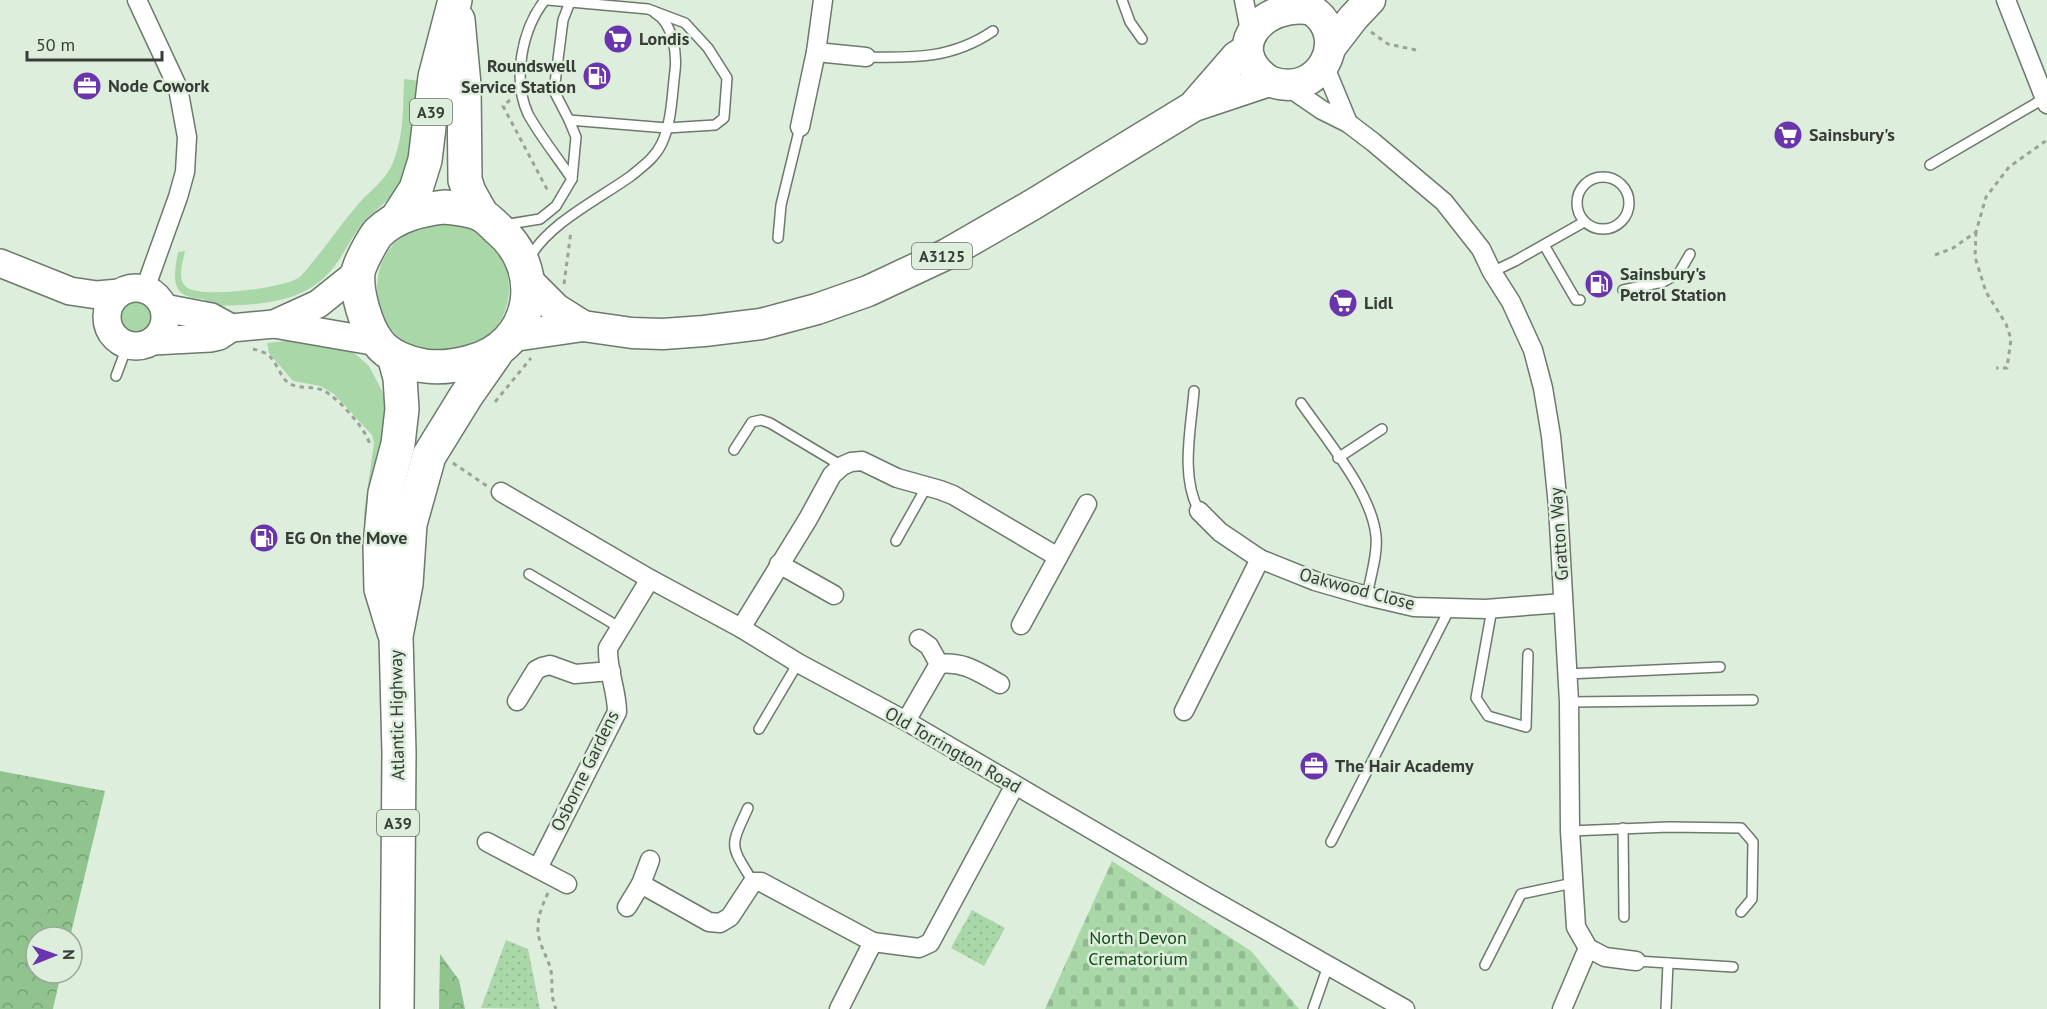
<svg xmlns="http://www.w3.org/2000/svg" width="2047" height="1009" font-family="'PT Sans',sans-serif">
	<defs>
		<pattern id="forest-crowns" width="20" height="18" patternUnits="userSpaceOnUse" patternTransform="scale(1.5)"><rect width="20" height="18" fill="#90c38e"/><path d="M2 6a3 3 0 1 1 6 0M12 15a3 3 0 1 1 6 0" fill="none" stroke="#76a075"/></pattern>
		<pattern id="cemetery-stones" width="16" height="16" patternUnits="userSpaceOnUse" patternTransform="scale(1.5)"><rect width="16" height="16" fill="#a9d7a8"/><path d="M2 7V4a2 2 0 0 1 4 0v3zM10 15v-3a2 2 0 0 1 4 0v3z" fill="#92b991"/></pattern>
		<pattern id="park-dots" width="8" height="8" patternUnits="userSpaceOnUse" patternTransform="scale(1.5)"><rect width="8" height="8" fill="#a9d7a8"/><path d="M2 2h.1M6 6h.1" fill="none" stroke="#92b991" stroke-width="1.8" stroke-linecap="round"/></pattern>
	</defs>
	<rect width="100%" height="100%" fill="#ddeedc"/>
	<g fill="#a9d7a8">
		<path d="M404,79L421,81C418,117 419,167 392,195C383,205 372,213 363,223C352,236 345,252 335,266C303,307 252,305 205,306L204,299C170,298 173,279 178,252L185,251C183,262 177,277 185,286C197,300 286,288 300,277C305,272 310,265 315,259C330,241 344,220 360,202C373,188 387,179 394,160C404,134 403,106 404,79Z"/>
		<circle cx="443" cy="288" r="66"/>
		<circle cx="137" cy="316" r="16"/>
		<path d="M304,339L342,344L353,352L369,366L382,391L385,404L382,433L364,540V513L374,443L372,435L334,394L320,386L293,381L269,353L267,343Z"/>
	</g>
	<g fill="url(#forest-crowns)">
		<path d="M0,771L105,791L70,937H36V973H61L53,1009H0Z"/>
		<path d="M440,954L459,980L465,1009H439Z"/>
	</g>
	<path fill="url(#cemetery-stones)" d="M1112,861L1251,951L1299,1009H1045Z"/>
	<g fill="url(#park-dots)">
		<path d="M972,910L1005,928L984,966L951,948Z"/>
		<path d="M506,940L528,949L540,1009L481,1008Z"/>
	</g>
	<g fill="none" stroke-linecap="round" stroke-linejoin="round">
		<g stroke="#6b7a6a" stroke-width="12">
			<g id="lane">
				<path d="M548,0L648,9L685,23L708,48L727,78L724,118L715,125L667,128L569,120L576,137L572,179"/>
				<path d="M1122,0L1130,22L1142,39"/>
				<path d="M866,57C913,58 952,59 993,31"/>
				<path d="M569,120L554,91L563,20L570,2"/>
				<path d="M1930,165L2045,98"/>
				<circle cx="1603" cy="203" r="26"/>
				<path d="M503,225L540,219L556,206L572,179C558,158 540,136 528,114C512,79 522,29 545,0"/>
				<path d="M778,238L781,205L800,127"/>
				<path d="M1544,245L1576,300H1580"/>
				<path d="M529,259C547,224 599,199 631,176C643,166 655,158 662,143C672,121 672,94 675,71C677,53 673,23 655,13"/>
				<path d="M1492,272L1515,261L1584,222"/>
				<path d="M1623,290L1663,282L1679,273L1690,254"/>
				<path d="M116,376L128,344"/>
				<path d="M1194,391C1191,429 1180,476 1199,511"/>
				<path d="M1301,403C1326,439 1372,493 1376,536C1378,555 1370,578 1367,596"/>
				<path d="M734,450L752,422L761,420L770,423L842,466"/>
				<path d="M1338,458L1382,429"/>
				<path d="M896,541L927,486"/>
				<path d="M529,574L619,627"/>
				<path d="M1492,609L1476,698L1488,716L1526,727L1528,654"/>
				<path d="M1567,674L1720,667"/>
				<path d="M1569,702L1753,700"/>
				<path d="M759,729L798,663"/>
				<path d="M748,808C729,849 730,844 753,882"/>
				<path d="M1623,828L1624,917"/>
				<path d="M1570,831L1669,827L1741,828L1753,842L1752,899L1741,912"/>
				<path d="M1331,842L1450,608"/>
				<path d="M1636,961L1733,967"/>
				<path d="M1485,965L1521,894L1573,883"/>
				<path d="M1313,1009L1328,966"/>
				<path d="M1666,1009L1668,963"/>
			</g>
		</g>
		<g stroke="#6b7a6a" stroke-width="21">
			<g id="street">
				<path d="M137,0L178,88L187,137L185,172L178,197L145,289"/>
				<path d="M1244,0L1250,31"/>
				<path d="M2006,0L2047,104"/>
				<path d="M816,52L866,57"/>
				<path d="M1324,65L1348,123"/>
				<path d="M1287,86L1322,110L1348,123L1373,142L1444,202L1481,249L1492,272L1511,302L1533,350L1543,388L1551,436L1558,506L1569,702L1570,831L1576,927L1588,948"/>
				<path d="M800,127L816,52L823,0"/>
				<path d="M501,492L650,579L741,628L798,663L906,721L1200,893L1405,1009"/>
				<path d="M1199,511L1220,532L1260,559L1315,581L1367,596L1414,607L1486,609L1563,603"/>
				<path d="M779,564L834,595"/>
				<path d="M1021,625L1087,504"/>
				<path d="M741,628L808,519L832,475L842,466L851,462L862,461L897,478L940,490L953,495L1058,557"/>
				<path d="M919,639L929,646L939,664"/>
				<path d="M517,701L536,670L542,667L550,665L575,674L611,671"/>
				<path d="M1184,711L1260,559"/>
				<path d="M906,721L939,664C964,661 978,672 1000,684"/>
				<path d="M487,842L567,884"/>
				<path d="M538,868L617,712C617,690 607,670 608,648L650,579"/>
				<path d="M641,884L650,860"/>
				<path d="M627,907L641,884L709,922L720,923L730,917L753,882H761L873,942L919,948L930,943L1015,785"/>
				<path d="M1588,948L1605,957L1636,961"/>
				<path d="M839,1009L873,942"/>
				<path d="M1562,1009L1588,948"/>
			</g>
		</g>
		<g stroke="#6b7a6a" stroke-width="30">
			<g id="secondary">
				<path d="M0,263L70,291L97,295L119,293"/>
				<circle cx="136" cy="317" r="29"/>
				<path d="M164,308L211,317L231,328"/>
				<path d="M274,324L378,342"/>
				<path d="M153,341L210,338L219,336L231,328L274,324L318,304L358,272"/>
			</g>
		</g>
		<g stroke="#6b7a6a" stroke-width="33">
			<g id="primary">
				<path d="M1330,48L1353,18L1370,0"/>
				<path d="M1196,103L1236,57L1247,50"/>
				<path d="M527,280L556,309L583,326"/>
				<path d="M514,336L583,326L632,333L663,334L704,331L761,324L817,309L868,291L947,254L1032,205L1194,106L1269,81C1320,101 1352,37 1312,10C1265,0 1220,48 1269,81"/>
			</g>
		</g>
		<g stroke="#6b7a6a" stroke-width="36">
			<g id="highway">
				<path d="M458,20L464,85L465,180L469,192L482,215"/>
				<path d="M444,207C457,208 468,209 480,214C486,217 492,223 497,228C547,268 535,346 470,362C456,366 441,368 425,366C409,364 388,356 378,342C366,327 356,292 358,273C358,266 373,239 378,233C396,215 420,210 444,207Z"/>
				<path d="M396,220L416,189L425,160L435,77L455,0"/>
				<path d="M394,356L400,378L402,409L398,444L385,493L380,546L381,589L394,632"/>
				<path d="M397,1009L399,753L396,636L406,584L410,524L429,456L466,396L496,353"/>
			</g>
		</g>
		<g stroke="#98a497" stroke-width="3" stroke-dasharray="4.5 4.5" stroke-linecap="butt">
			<path d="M1371,32L1388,44L1416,50"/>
			<path d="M510,100L503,106L549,193"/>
			<path d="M1976,232L1975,257L1986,292L2006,324L2011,339L2007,368H1996"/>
			<path d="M1935,255L1953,248L1976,232L1986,197L2009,167L2047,140"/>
			<path d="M564,284L571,231"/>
			<path d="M253,349C257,350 263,352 267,354C277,361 280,378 290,384C300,389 312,386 322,390C336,395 369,432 370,446"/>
			<path d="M495,402L531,358"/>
			<path d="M453,463L487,486"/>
			<path d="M548,893C540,910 534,926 541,944C544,954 549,961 551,971C553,984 550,996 556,1009"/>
		</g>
		<use href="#lane" stroke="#fff" stroke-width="9"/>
		<use href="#street" stroke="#fff" stroke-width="18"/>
		<use href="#secondary" stroke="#fff" stroke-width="27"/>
		<use href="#primary" stroke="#fff" stroke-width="30"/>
		<use href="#highway" stroke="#fff" stroke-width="33"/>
	</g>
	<defs>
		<g id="supermarket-disc" transform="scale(1.5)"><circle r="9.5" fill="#6a35ac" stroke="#ddeedc"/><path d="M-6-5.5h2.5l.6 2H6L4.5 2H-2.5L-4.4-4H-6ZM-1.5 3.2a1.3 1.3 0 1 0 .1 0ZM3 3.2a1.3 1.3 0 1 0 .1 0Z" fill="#fff"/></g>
		<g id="fuel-disc" transform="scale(1.5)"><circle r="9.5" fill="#6a35ac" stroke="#ddeedc"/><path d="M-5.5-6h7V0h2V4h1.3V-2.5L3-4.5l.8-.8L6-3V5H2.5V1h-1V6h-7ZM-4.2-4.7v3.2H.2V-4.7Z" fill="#fff"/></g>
		<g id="office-disc" transform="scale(1.5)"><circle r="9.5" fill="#6a35ac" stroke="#ddeedc"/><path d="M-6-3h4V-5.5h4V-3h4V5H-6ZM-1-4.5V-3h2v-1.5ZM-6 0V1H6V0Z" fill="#fff"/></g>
	</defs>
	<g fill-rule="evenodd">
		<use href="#supermarket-disc" x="618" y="39"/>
		<use href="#fuel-disc" x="597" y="76"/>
		<use href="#office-disc" x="87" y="86"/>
		<use href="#supermarket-disc" x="1788" y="135"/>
		<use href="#fuel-disc" x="1599" y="284"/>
		<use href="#supermarket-disc" x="1343" y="303"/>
		<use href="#fuel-disc" x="264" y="538"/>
		<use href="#office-disc" x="1314" y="766"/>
	</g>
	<g text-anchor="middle" stroke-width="5" stroke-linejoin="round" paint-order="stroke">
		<g fill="#ddeedc" stroke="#697268" stroke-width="1.5">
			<rect x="410" y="99" width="42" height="26" rx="4.5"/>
			<rect x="912" y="243" width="60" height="26" rx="4.5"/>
			<rect x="377" y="810" width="42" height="26" rx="4.5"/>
		</g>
		<g font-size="16" font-weight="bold" fill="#373d36">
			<text x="431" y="118">A39</text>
			<text x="942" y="262">A3125</text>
			<text x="398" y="829">A39</text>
		</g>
		<g font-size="18" font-weight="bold" fill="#373d36" stroke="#ddeedc" text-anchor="start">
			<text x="639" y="45">Londis</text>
			<text x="576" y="72" text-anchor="end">Roundswell<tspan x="576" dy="21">Service Station</tspan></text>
			<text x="108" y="92">Node Cowork</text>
			<text x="1809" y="141">Sainsbury's</text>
			<text x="1620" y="280">Sainsbury's<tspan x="1620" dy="21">Petrol Station</tspan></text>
			<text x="1364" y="309">Lidl</text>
			<text x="285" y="544">EG On the Move</text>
			<text x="1335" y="772">The Hair Academy</text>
		</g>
		<g font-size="18" fill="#373d36" stroke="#ddeedc">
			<text transform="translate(1559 534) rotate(-94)" y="6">Gratton Way</text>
			<text transform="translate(1357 589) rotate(15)" y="6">Oakwood Close</text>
			<text transform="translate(397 715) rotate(-91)" y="6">Atlantic Highway</text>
			<text transform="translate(953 750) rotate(30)" y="6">Old Torrington Road</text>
			<text transform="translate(585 771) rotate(-64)" y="6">Osborne Gardens</text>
		</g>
		<g font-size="18" fill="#144917" stroke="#ddeedc">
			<text x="1138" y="944">North Devon<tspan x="1138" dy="21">Crematorium</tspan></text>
		</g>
	</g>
	<g transform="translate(54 955) rotate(89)"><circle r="28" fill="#ddeedc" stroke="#9ba79a" stroke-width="1.5"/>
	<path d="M0-4.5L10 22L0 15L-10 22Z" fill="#6a35ac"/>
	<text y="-9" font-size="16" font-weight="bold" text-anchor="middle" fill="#373d36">N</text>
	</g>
	<path d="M27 51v9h135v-9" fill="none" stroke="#373d36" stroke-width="3"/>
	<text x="36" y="51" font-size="18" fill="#373d36" stroke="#ddeedc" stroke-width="4.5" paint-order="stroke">50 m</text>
</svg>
